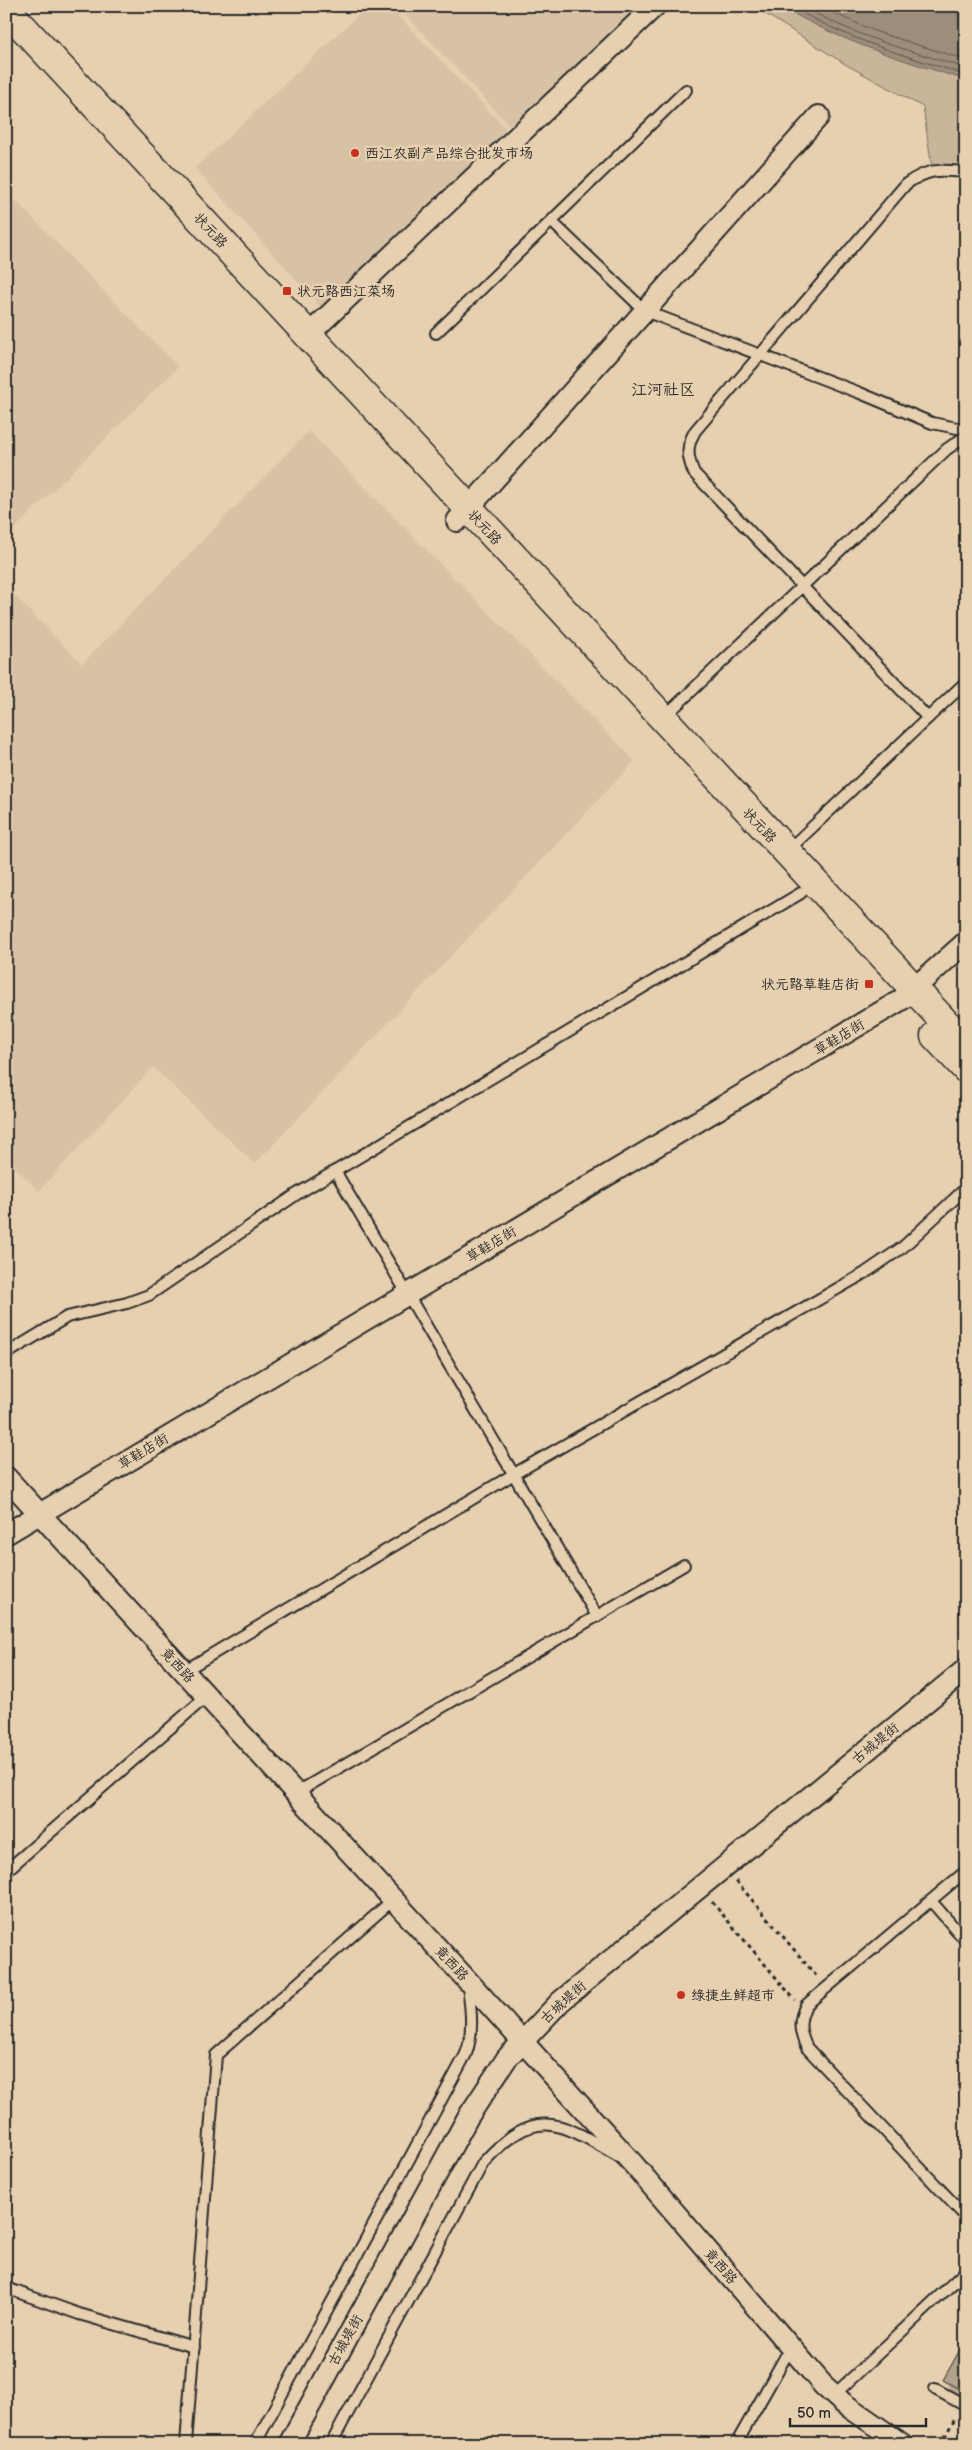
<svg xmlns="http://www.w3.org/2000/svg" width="972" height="2450" font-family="'Balsamiq Sans','LXGW WenKai TC',sans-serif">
	<rect width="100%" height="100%" fill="#e7d0b0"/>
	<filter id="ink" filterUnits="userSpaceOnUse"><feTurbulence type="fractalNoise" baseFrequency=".02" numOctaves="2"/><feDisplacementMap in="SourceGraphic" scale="10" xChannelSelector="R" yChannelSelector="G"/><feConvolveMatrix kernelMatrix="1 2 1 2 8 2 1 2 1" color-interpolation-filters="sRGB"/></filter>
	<g filter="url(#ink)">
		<g fill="#d7c2a5">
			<path d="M368,6H389L514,137L327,314L195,168Z"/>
			<path d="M397,6H637L639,9L514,130Z"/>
			<path d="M6,191L178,367L6,537Z"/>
			<path d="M309,431L635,761L255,1164L153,1067L39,1191L6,1159V587L82,664Z"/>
		</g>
		<path fill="#c8b59a" stroke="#7a7062" d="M753,6H966V173L932,168L923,107L845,64Z"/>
		<path fill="#9d8e7b" stroke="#6f665b" d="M781,6H966V80C902,60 838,41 781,6Z"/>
		<path fill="#0003" d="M966,2342V2400L952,2393L945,2380Z"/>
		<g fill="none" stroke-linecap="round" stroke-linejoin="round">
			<g stroke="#59534b" stroke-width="1">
				<path d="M791,6C845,39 906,56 966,75"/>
				<path d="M803,6C852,36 911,51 966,68"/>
				<path d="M817,6L877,32L966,60"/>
			</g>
		</g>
		<path fill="#b2a28b" stroke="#2b2b2b" d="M966,2339V2393L943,2380Z"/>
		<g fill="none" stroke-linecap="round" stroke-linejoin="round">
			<g stroke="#2b2b2b" stroke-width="14">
				<g id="service">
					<path d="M552,222L645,311L860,393L932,423L957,428L966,427"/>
					<path d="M436,333L686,90"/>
					<path d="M663,718L947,449L966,436"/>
					<path d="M928,718L694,473C687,456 686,447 695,431L906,184C929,168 939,170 966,172"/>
					<path d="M787,851L966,682"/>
					<path d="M6,1354L67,1317L127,1303L149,1295L297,1194L801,893"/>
					<path d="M597,1616L684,1565"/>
					<path d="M184,1671L514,1474L865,1273L903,1247L966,1188"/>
					<path d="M296,1793L597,1616L335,1171"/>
					<path d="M6,1871L207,1696"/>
					<path d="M966,1871L806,2005C798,2021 799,2032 807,2048L966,2217"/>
					<path d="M931,1901L966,1941"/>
					<path d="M6,2288L79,2314L194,2347"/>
					<path d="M935,2389L966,2406"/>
					<path d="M834,2395L966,2271"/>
					<path d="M186,2444L216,2055L394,1899"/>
					<path d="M255,2444L466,2054C474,2031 471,2010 468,1986"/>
					<path d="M331,2444L483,2163C535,2105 559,2121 618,2156"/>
					<path d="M736,2444L791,2347"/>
				</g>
			</g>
			<g stroke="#2b2b2b" stroke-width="24">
				<g id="minor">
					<path d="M308,335L655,6"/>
					<path d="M457,521L819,116"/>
					<path d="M6,1477L467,1980L634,2165L823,2385L843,2403L902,2444"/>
					<path d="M6,1534L901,1000L966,942"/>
					<path d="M289,2444L468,2117L507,2058L561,2001L966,1669"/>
				</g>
			</g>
			<g stroke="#2b2b2b" stroke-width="31">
				<g id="primary">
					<path d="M6,9L966,1045"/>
					<path d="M935,1036L966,1069"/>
				</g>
			</g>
			<g stroke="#2b2b2b" stroke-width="3" stroke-dasharray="4 4" stroke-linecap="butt">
				<path d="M736,1881L818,1978"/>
				<path d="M712,1902L795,2000"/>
				<path d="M941,2444L956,2416"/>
			</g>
			<use href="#service" stroke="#e7d0b0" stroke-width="10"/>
			<use href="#minor" stroke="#e7d0b0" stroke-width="20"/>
			<use href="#primary" stroke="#e7d0b0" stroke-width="28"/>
		</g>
	</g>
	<g fill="#c8321e" stroke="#e7d0b0" stroke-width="2">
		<circle cx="355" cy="153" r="5"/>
		<rect x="282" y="286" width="10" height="10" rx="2.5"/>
		<rect x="864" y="979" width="10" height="10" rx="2.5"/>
		<circle cx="681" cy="1995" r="5"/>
	</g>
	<g text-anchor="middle" stroke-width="5" stroke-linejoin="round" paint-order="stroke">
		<g font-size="14" fill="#2b2b2b" stroke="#e7d0b0" text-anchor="start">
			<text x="365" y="158">西江农副产品综合批发市场</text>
			<text x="297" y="296">状元路西江菜场</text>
			<text x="859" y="989" text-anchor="end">状元路草鞋店街</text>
			<text x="691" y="2000">绿捷生鲜超市</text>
		</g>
		<g font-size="14" fill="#2b2b2b" stroke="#e7d0b0">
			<text transform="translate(211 230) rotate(47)" y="5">状元路</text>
			<text transform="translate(485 527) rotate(47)" y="5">状元路</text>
			<text transform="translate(760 825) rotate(47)" y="5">状元路</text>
			<text transform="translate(839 1037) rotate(-31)" y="5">草鞋店街</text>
			<text transform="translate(491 1244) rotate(-31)" y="5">草鞋店街</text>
			<text transform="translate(143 1451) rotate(-31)" y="5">草鞋店街</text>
			<text transform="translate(178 1665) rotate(47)" y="5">竟西路</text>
			<text transform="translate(875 1743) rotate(-39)" y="5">古城堤街</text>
			<text transform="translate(452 1963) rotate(47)" y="5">竟西路</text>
			<text transform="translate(563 2002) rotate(-42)" y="5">古城堤街</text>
			<text transform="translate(721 2266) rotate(49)" y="5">竟西路</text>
			<text transform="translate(345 2340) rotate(-61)" y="5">古城堤街</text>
		</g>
		<g font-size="16" fill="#2b2b2b" stroke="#e7d0b0">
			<text x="663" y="395">江河社区</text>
		</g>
	</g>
	<rect width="972" height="2450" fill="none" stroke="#e7d0b0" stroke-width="25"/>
	<rect x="12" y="12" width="947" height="2425" fill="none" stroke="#2b2b2b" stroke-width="2" filter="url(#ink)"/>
	<path d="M790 2418v8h136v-8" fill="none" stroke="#2b2b2b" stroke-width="2.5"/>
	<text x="797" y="2418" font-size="15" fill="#2b2b2b" stroke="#e7d0b0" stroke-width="4" paint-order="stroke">50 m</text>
</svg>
